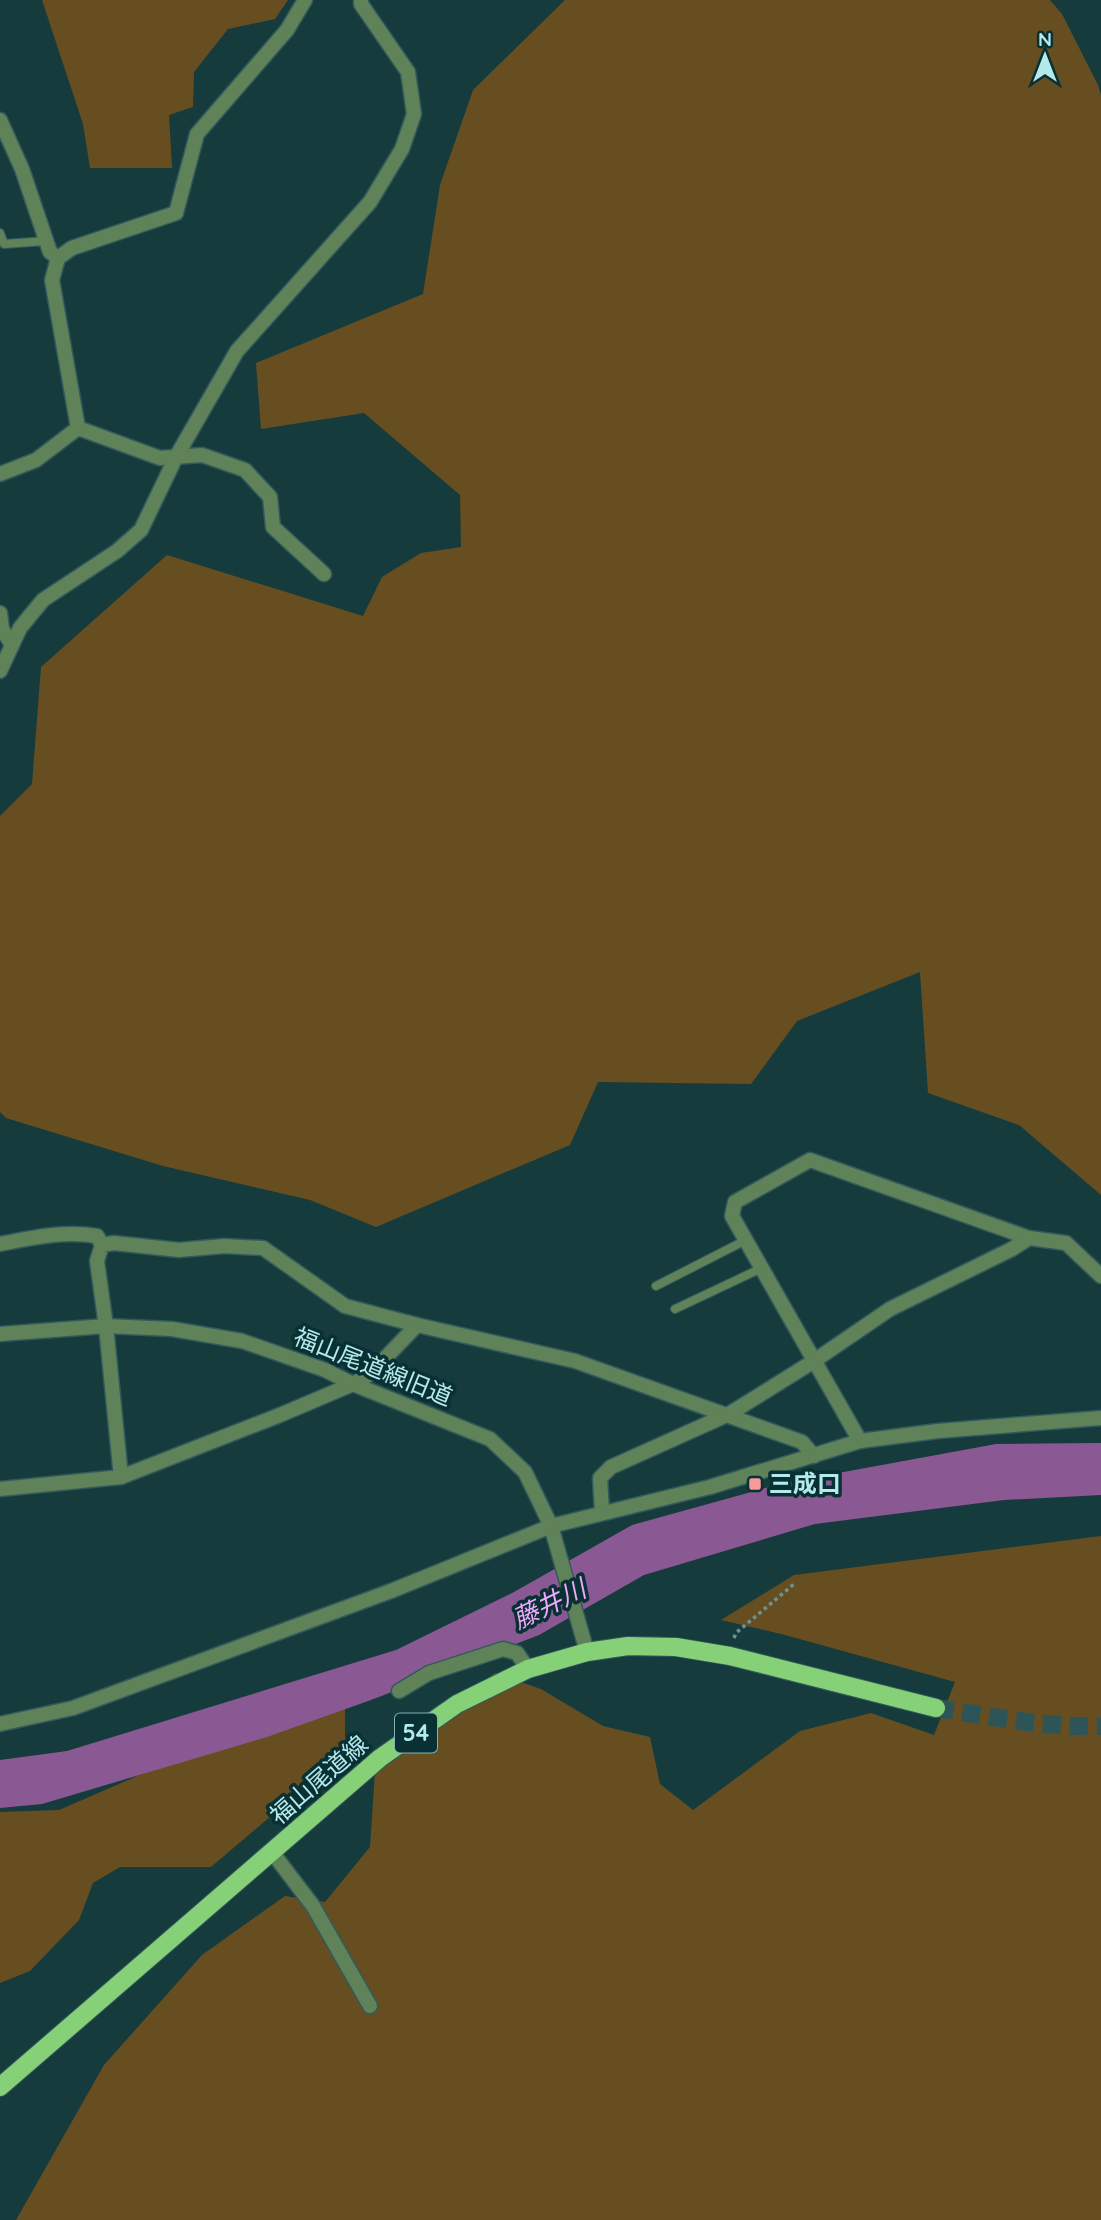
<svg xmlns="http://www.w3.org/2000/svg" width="1101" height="2220" font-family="Quicksand,'Noto Sans JP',sans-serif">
	<rect width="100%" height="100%" fill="#153b3d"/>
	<g fill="#674e21">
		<path d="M42,0H288L275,19L228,29L194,72L193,107L169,115L172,168H90L83,124Z"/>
		<path d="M565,0H1050L1062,14L1098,85L1101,95V1195L1019,1125L928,1093L920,972L797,1021L751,1084L598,1082L570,1145L376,1227L310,1200L163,1166L6,1118L0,1112V816L32,784L41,667L167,555L363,616L382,577L421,553L461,547L460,495L364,413L261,429L256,363L423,294L440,185L473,90Z"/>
		<path d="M1101,1536V2220H16L104,2065L202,1955L285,1896L325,1902L370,1847L375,1772L398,1745L495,1673L541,1689L603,1726L650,1737L660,1784L693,1810L800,1731L871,1713L934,1735L955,1682L785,1635L721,1620L794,1575Z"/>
		<path d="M345,1686V1753L211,1867H120L93,1883L79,1920L30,1971L0,1983V1812L59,1810Z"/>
	</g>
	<path fill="#8a5994" d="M1101,1443V1495L1004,1500L815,1524L644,1575L539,1635L371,1700L267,1737L42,1804L0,1808V1760L67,1751L396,1650L514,1592L632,1525L784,1483L996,1444Z"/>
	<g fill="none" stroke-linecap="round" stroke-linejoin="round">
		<path stroke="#2d5557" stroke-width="18" stroke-dasharray="18 9" stroke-linecap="butt" d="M936,1708C990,1716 1046,1728 1101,1726"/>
		<g stroke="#325a5c" stroke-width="10">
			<g id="service">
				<path d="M0,233L4,244L46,241"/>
				<path d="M656,1286L746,1240"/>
				<path d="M675,1309L762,1268"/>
			</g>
		</g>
		<g stroke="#325a5c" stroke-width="17">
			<g id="minor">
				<path d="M0,120L22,169L50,252L58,258"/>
				<path d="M78,428L160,458L202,455L245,470L270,497L273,527L324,574"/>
				<path d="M0,474L36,460L78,428L52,280L58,258L72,248L176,213L197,134L287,30L305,0"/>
				<path d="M0,613L2,629L12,645"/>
				<path d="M0,671L20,628L43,600L117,551L141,530L176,457L237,351L370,202L402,149L414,114L408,72L361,4V0"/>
				<path d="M0,1244C31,1238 65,1230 97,1236L102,1245"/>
				<path d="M860,1441L732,1216L735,1202L810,1160L1029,1238L1066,1243L1101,1276"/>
				<path d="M121,1477L106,1326L97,1261L102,1245L114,1243L179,1250L224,1246L263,1248L345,1306L417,1325L575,1361L802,1442L814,1456"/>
				<path d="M0,1489L121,1477L280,1415L353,1384L370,1374L417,1325"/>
				<path d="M602,1512L600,1478L611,1467L729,1414L814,1361L890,1309L1012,1249L1029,1238"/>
				<path d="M551,1526L710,1487L860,1441L938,1431L1101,1418"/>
				<path d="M399,1691L429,1673L503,1649L517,1653L528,1669"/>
				<path d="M272,1852L313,1906L370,2006"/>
			</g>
		</g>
		<g stroke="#325a5c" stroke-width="17">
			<g id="tertiary">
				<path d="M0,1334L106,1326L172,1329L242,1341L325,1370L353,1384L490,1439L525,1472L551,1526L587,1652"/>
				<path d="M0,1724L73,1708L391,1591L551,1526"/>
			</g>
		</g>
		<g stroke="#325a5c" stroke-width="20">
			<path id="primary" d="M0,2087L380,1758L457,1704L528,1669L587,1652L628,1646L676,1647L730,1656L936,1708"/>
		</g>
		<path stroke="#679597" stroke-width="3.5" stroke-dasharray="3.5 3.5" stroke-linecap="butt" d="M734,1638L736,1633L794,1584"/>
		<use href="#service" stroke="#5f8258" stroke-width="8"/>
		<use href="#minor" stroke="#5f8258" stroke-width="14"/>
		<use href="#tertiary" stroke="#5f8258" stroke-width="14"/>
		<use href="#primary" stroke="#86d078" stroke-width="18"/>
	</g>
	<rect fill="#f59b9a" stroke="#093033" stroke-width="2.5" x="748" y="1477" width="14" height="14" rx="3.5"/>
	<g text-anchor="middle" stroke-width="7" stroke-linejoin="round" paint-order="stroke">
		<rect fill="#093033" stroke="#81b2b4" stroke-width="2" x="395" y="1713.5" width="42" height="39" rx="5"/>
		<g font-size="23" font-weight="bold" fill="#b5eaec">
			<text x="416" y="1741">54</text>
		</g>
		<g font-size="24" fill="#b5eaec" stroke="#093033">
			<text transform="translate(373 1367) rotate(22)" y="8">福山尾道線旧道</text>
			<text transform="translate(319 1780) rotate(-41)" y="8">福山尾道線</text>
		</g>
		<g font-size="24" font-weight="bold" fill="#b5eaec" stroke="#093033" text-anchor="start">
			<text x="769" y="1492">三成口</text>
		</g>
		<g font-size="26" font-style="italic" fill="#eda7fb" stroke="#093033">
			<text transform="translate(549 1604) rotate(-26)" y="9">藤井川</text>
		</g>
	</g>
	<g transform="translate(1045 56)" stroke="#093033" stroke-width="5" paint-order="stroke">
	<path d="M0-5L12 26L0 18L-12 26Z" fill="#b5eaec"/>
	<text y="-10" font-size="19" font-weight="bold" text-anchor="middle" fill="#b5eaec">N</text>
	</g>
</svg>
